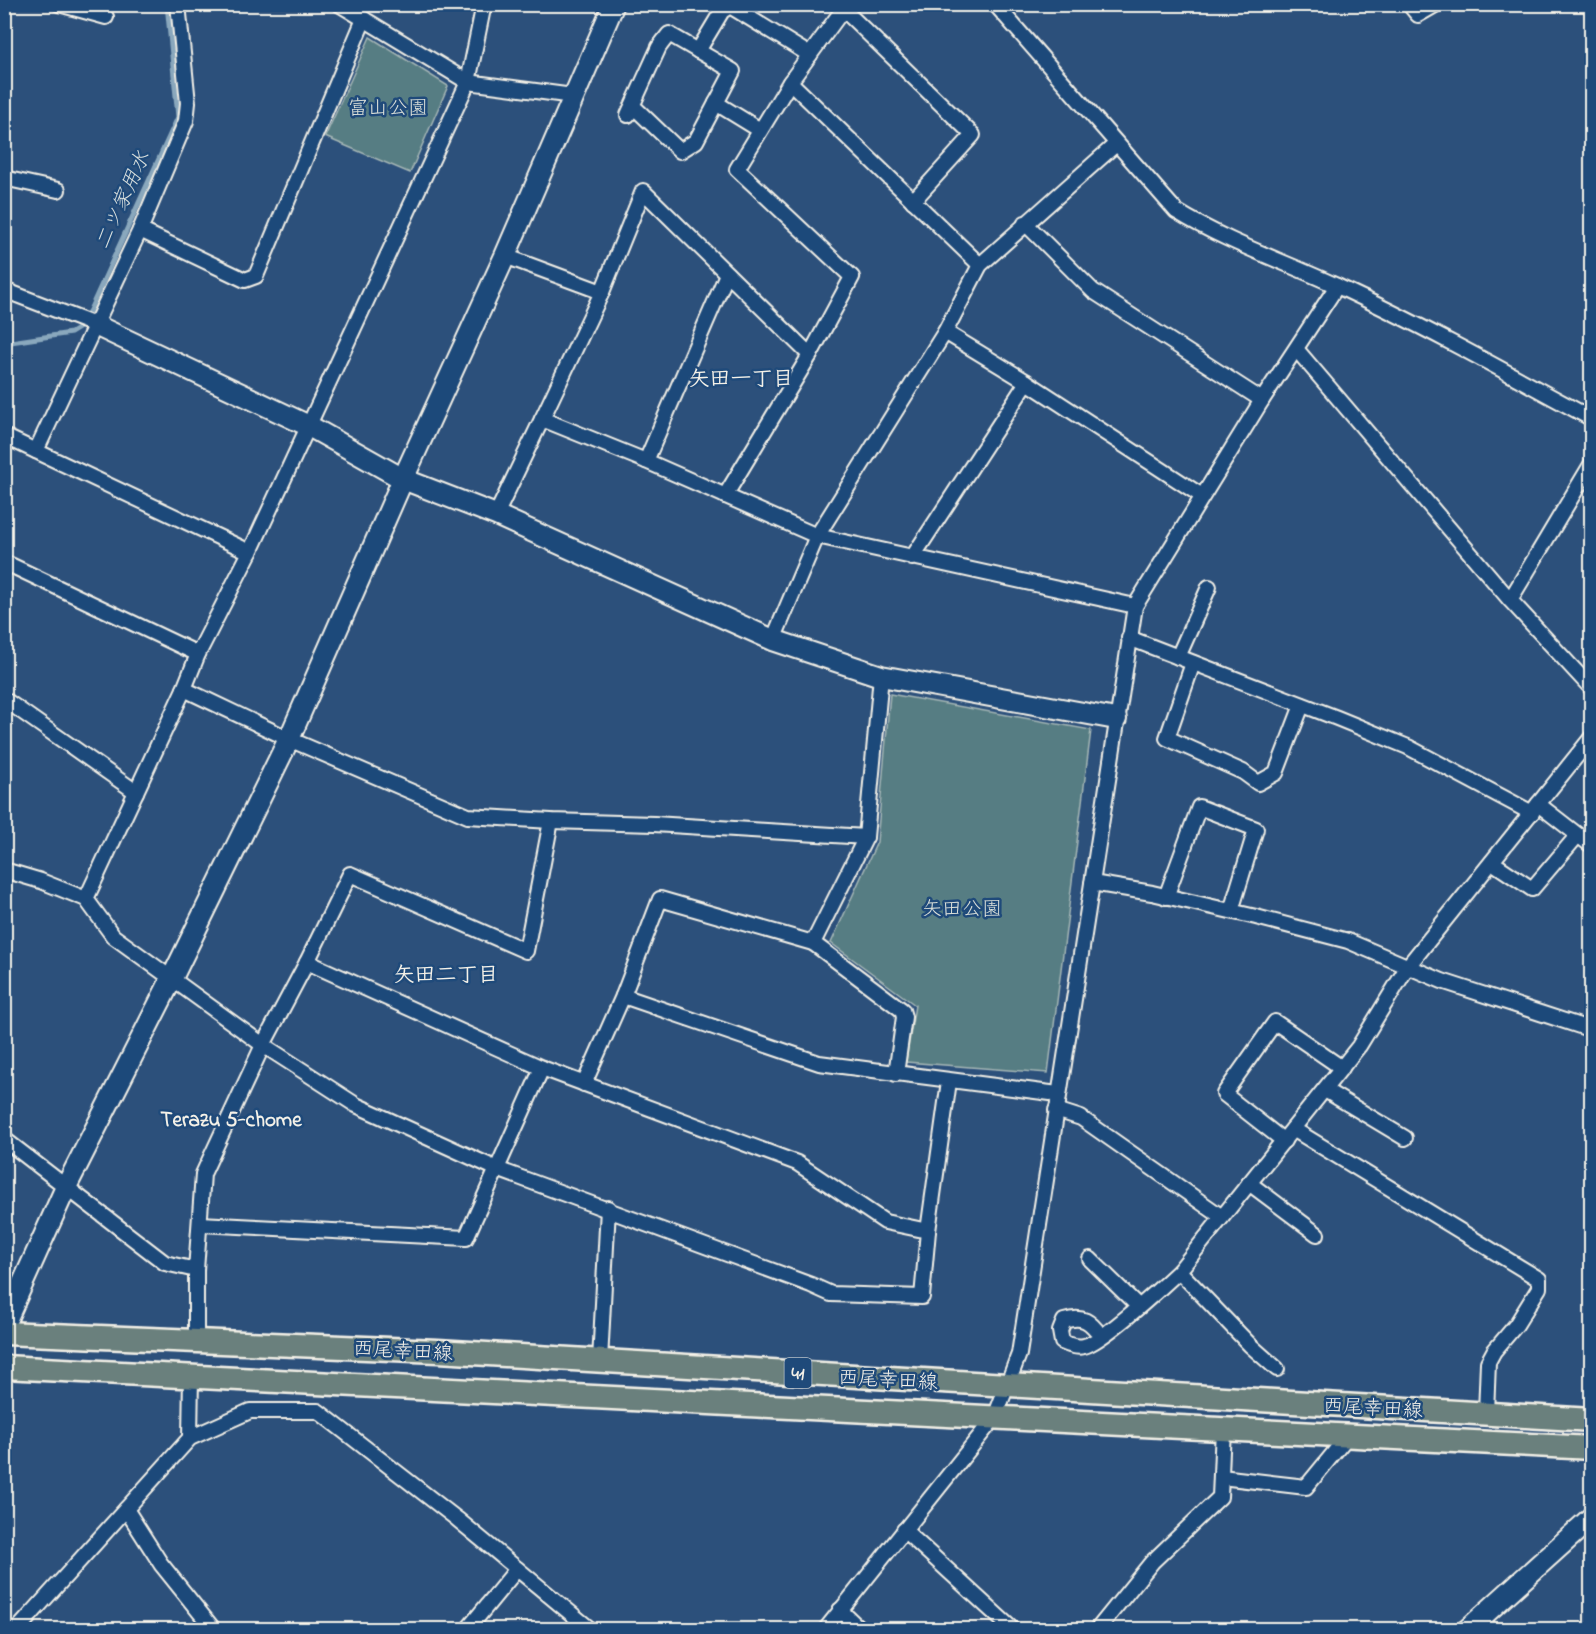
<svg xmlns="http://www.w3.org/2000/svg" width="1596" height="1634" font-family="'Indie Flower','Klee One',sans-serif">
	<rect width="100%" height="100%" fill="#2c507b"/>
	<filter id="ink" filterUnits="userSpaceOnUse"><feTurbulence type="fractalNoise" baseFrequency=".0167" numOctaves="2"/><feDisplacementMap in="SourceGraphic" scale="12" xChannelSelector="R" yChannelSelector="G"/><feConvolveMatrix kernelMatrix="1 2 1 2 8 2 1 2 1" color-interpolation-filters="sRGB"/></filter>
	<g filter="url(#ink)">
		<g fill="#577d83" stroke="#a6b7b6" stroke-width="1.5">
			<path d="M370,37L448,86L410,173L325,137Z"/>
			<path d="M890,694L1091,730L1048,1073L906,1062L915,1005L831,943L877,842Z"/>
		</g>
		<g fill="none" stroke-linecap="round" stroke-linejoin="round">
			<path stroke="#8aa8bd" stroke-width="5" d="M4,343L71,333L79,328L90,310L178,117L167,4"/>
			<g stroke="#f4f1e8" stroke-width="18">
				<g id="street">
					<path d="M59,4L106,17"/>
					<path d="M339,4L468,82L573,96"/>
					<path d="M847,4L790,82L737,169L852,277L810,355L643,191L602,292L542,419L646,461L817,536L1135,606"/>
					<path d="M995,4L1176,211C1226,242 1283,261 1337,286C1424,326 1508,373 1592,419"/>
					<path d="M1409,4L1418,15L1437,4"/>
					<path d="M843,9L973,135L913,201"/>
					<path d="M698,51L722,11L730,6L810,55"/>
					<path d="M790,82L980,265"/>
					<path d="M716,103L760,130"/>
					<path d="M628,115L659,47L669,34L733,71L696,141L680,151L633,106"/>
					<path d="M4,178L58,190"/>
					<path d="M1025,223L1093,291L1262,400"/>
					<path d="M140,230L245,280L256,276L364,19"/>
					<path d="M505,256L602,292"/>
					<path d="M4,290L95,325"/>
					<path d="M945,332L1027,382L1202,496"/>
					<path d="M1297,350L1510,600L1592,689"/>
					<path d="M4,436L250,552"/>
					<path d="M36,451L140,230L186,121L188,103L178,4"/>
					<path d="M646,461L727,274"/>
					<path d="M725,496L810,355"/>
					<path d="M496,515L542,419"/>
					<path d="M912,558L1027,382"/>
					<path d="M4,562L198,654"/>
					<path d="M1510,600L1592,463"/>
					<path d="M1129,638L1337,718L1408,747L1532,813"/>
					<path d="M773,640L817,536L945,332L980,265L1116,144"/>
					<path d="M1178,657L1209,587"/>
					<path d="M1193,663L1167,738L1243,772L1258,783L1276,773L1302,705"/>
					<path d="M881,676L866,837L813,943L902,1010L904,1017L896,1074"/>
					<path d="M184,689L289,739L468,816L551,821L654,824L866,837"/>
					<path d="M4,699L136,792"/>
					<path d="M1538,804L1592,846"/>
					<path d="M1492,862L1532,889L1577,836"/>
					<path d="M4,870L41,881L86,899L113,936L263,1045L356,1105L497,1169L811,1285L831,1294L922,1297L928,1231L949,1081"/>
					<path d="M1092,883L1152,893L1256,917L1348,941L1442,981L1592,1030"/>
					<path d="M1166,897L1199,807L1256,829L1231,911"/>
					<path d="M86,899L184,689L198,654L250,552L468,82L484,4"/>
					<path d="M307,962L542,1068L797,1163L885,1222L928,1231"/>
					<path d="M623,996L660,899L813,943"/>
					<path d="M584,1084L623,996L819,1063L1058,1094"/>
					<path d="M1325,1090L1405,1138"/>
					<path d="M1056,1110L1081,1118L1222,1217"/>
					<path d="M1293,1129L1539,1279V1288L1516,1325L1494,1351L1488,1362L1486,1413"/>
					<path d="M4,1139L165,1263L196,1270"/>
					<path d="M1284,1141L1224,1094L1275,1022L1342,1068"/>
					<path d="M1249,1183L1317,1234"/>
					<path d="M200,1224L466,1238L542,1068"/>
					<path d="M1090,1259L1138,1306"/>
					<path d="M1179,1271L1250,1345L1277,1369"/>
					<path d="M1101,1336C1090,1321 1083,1315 1064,1321L1060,1331L1062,1342C1069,1345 1076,1348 1084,1346C1101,1343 1164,1285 1179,1271L1359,1046L1408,966L1592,737"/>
					<path d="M196,1341V1270L203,1174L263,1045L307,962L350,874L526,951L551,821"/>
					<path d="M600,1361L608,1208"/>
					<path d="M190,1438L191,1375"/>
					<path d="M1221,1477L1306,1487L1347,1437"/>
					<path d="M126,1509L161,1564L214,1630"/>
					<path d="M904,1530L1013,1630"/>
					<path d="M840,1610L861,1630"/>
					<path d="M17,1630L190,1438L250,1411H318L457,1519L591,1630"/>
					<path d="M467,1630L517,1569"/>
					<path d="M825,1630L995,1417L1019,1354L1135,606L1262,400L1337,286"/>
					<path d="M1097,1630L1152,1562L1220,1497L1223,1428"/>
				</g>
			</g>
			<g stroke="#f4f1e8" stroke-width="24">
				<g id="secondary">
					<path d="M95,325L309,426L403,479L496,515L773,640L881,676L1116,719"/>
					<path d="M4,1325L66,1187L172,978L289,739L403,479L505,256L614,4"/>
					<path d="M1467,1630L1592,1517"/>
				</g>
			</g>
			<g stroke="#f4f1e8" stroke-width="27">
				<g id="primary">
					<path d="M4,1333L438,1351L1592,1420"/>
					<path d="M4,1367L1592,1448"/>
				</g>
			</g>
			<use href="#street" stroke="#1f4a7a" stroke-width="14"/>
			<use href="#secondary" stroke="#1f4a7a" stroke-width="20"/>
			<use href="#primary" stroke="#6a807d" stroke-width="22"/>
		</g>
	</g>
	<g text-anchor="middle" stroke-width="5" stroke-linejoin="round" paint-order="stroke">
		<rect fill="#1f4a7a" stroke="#b4bfc7" stroke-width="1.5" x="784.5" y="1358" width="27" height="30" rx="4.5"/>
		<g font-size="18" font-weight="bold" fill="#f4f1e8">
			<text x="798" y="1379">41</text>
		</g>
		<g font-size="20" fill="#dce0d9" stroke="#1f4a7a">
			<text x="388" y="114">富山公園</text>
			<text x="962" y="915">矢田公園</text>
		</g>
		<g font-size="20" fill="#f4f1e8" stroke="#1f4a7a">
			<text transform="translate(403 1350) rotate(3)" y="7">西尾幸田線</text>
			<text transform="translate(888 1379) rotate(3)" y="7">西尾幸田線</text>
			<text transform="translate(1373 1407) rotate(3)" y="7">西尾幸田線</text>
		</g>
		<g font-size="21" font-style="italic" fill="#d9dfdd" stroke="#1f4a7a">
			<text transform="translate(122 200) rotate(-66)" y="7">二ツ家用水</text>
		</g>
		<g font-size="21" font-weight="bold" fill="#f4f1e8" stroke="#1f4a7a">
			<text x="741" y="385">矢田一丁目</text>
			<text x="446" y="981">矢田二丁目</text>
			<text x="231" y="1126">Terazu 5-chome</text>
		</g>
	</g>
	<rect width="1596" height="1634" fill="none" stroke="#1f4a7a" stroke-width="24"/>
	<rect x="12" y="12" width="1572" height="1610" fill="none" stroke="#f4f1e8" stroke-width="2" filter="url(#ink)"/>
</svg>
